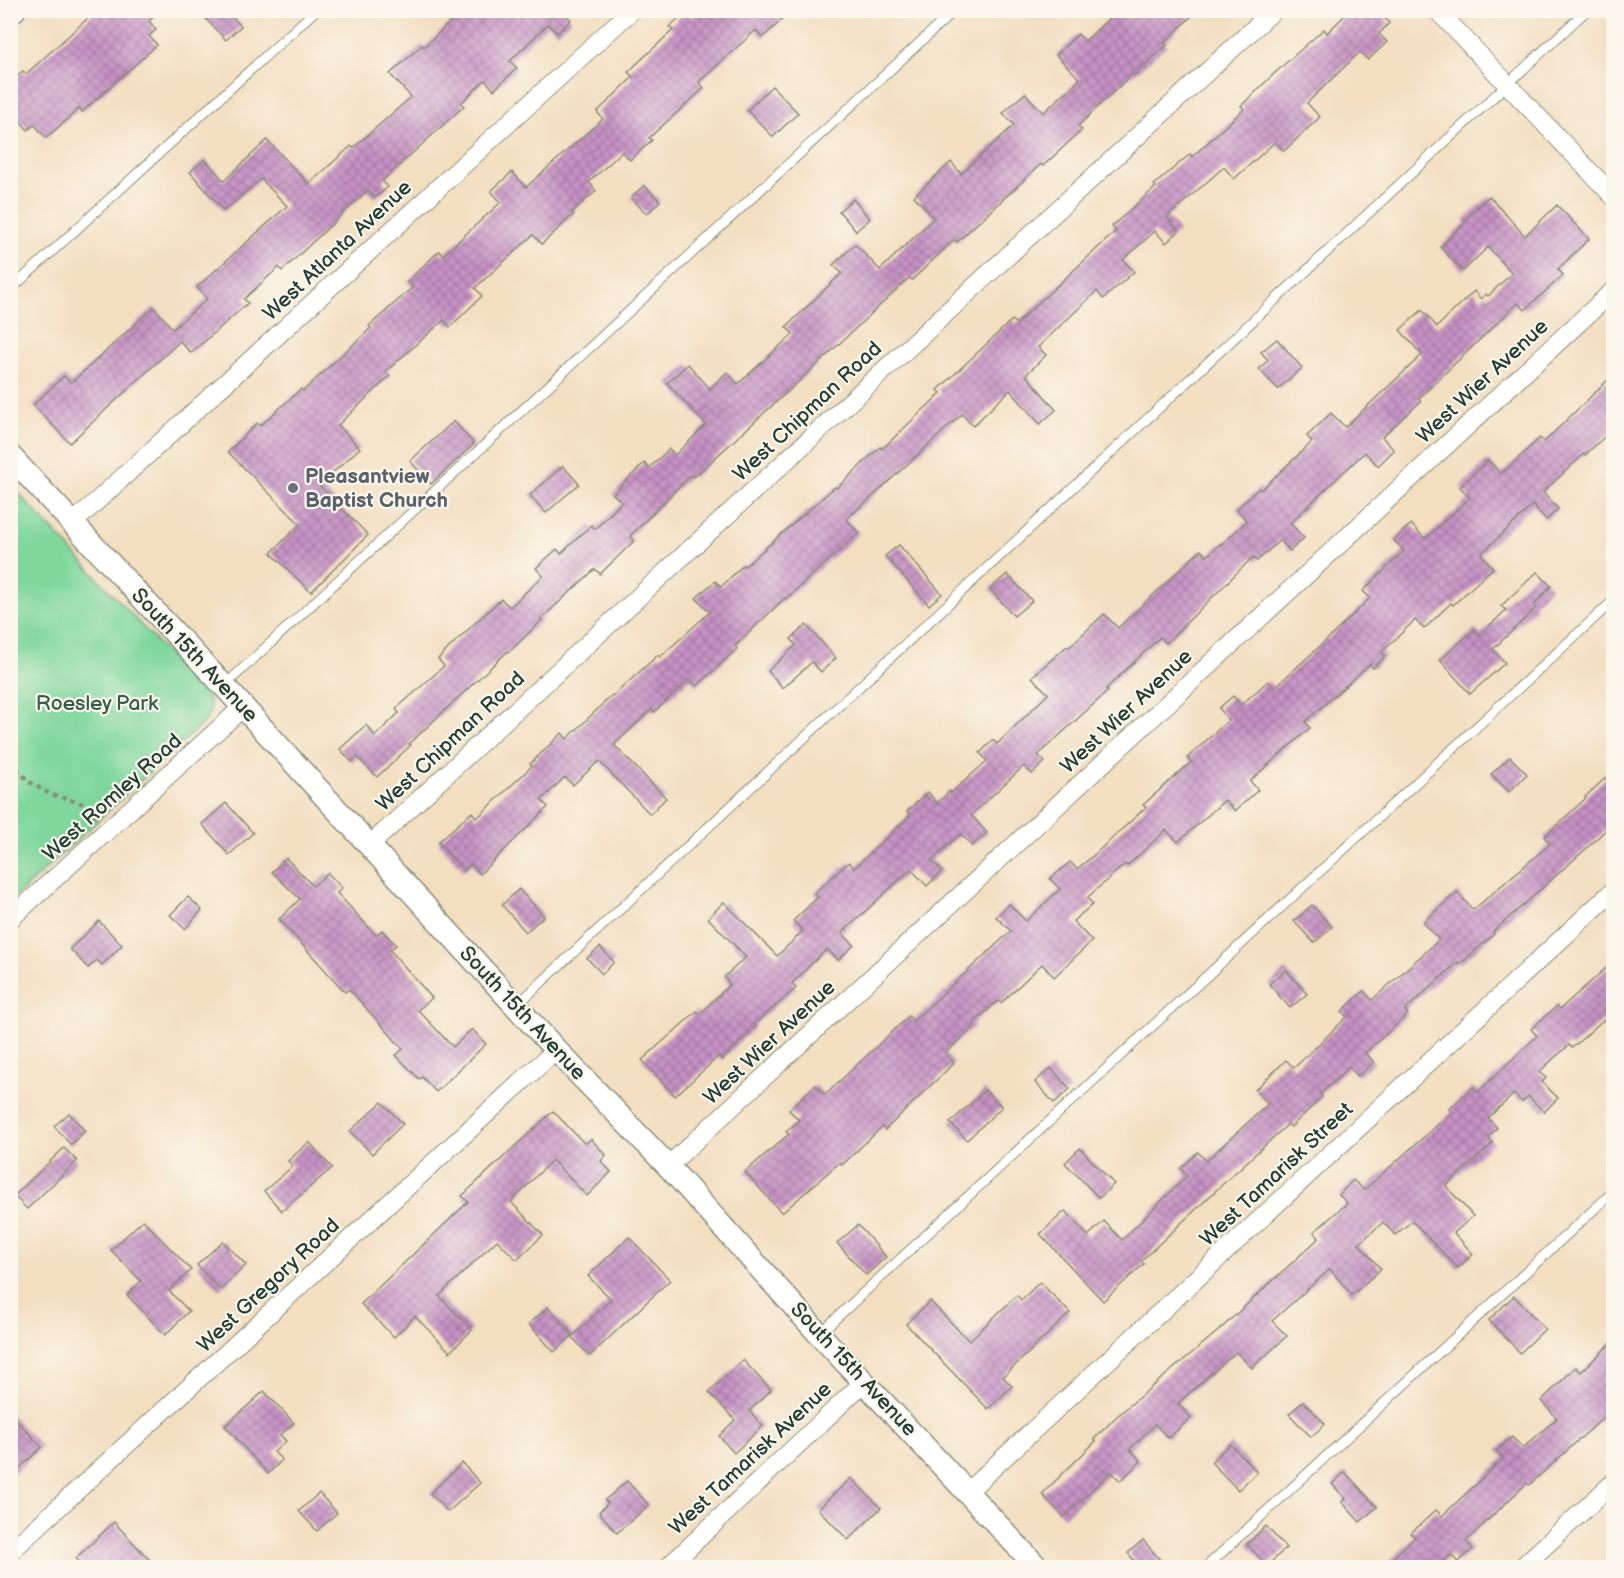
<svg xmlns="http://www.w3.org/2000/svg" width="1624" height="1578" font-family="'Balsamiq Sans',sans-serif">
	<defs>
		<pattern id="building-cross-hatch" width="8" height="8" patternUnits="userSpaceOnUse" patternTransform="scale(1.5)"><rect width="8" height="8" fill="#c792c5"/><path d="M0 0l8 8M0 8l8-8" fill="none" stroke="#a178a1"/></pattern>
	</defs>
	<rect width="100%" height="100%" fill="#fbf7ec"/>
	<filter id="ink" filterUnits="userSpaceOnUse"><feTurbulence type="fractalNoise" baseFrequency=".0167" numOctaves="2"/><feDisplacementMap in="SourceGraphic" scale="12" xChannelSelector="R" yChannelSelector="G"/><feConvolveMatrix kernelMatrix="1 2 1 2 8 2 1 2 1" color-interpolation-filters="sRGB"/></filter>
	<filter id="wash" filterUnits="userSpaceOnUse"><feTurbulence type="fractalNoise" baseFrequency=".008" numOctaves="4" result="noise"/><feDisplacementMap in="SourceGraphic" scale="24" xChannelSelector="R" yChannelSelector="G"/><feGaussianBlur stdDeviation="1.35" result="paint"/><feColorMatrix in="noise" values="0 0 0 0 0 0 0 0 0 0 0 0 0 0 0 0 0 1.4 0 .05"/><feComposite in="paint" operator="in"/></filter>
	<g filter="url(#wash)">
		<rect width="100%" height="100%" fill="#f3dec0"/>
		<path fill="#7fd79c" stroke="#4f8a68" stroke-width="1.5" d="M11,485L208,697C211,707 211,713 204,722L11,901Z"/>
		<g id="blocks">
			<g fill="url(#building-cross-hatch)">
				<path d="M97,10H161L149,21L156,30L149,36L157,45L82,112L80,108L46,138L34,124L28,130L10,110V82L23,71L26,74Z"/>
				<path d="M215,10H226L241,26L226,40L206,19Z"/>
				<path d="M463,10H562L571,20L557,33L548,24L510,61L517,68L494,90L485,80L461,103L464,106L382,181L388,187L375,198L368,190L282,271L279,267L244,299L248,303L214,333L191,353L180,341L70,443L33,405L64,376L71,383L154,307L173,329L207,299L197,287L287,206L261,179L224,211L190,172L205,159L224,181L267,140L309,184L351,146L353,148L411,97L390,74L422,45L424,47Z"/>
				<path d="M699,10H773L782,20L762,38L756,30L699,82L704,88L649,138L652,140L630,160L622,152L589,182L596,191L572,212L574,214L542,244L533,235L475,288L482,296L450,327L444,320L386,371L390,376L338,425L360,448L319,485L368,535L311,592L271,553L300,524L228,452L257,423L260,426L301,389L303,391L371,328L369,326L413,287L407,282L439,251L443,255L501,202L491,191L512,172L526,187L603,119L597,112L633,77L628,72L673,30L669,27L686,12L691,18Z"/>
				<path d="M1118,10H1198L1164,43L1167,45L1134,75L1132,74L1078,126L1082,130L1043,166L1041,164L957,242L954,240L912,280L909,278L820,362L694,477L691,475L630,536L634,541L600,574L595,569L541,619L542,620L509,652L508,651L409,744L411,745L377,777L357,757L352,762L340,749L366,725L375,736L399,713L396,709L444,666L438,659L457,640L501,599L510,607L543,576L536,568L557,549L561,554L591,525L595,529L622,502L613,494L644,463L649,468L669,449L675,455L706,425L667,383L688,364L710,389L727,372L738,384L793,334L786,327L842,273L833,265L855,244L880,270L934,218L914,196L951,162L961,174L1014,125L1003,113L1025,93L1043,113L1080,79L1056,55L1078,34L1085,41Z"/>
				<path d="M1350,10H1377L1389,23L1379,34L1387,42L1368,60L1360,52L1307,103L1320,117L1284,151L1275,142L1234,179L1224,167L1167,217L1179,231L1166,243L1155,231L1123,260L1134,272L1103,299L1097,291L1038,347L1046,355L1026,375L1056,410L1040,424L1010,390L973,426L962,414L872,497L846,519L859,533L786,599L785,598L735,646L737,649L697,686L690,679L654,712L652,709L614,745L666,798L650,814L599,761L573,785L565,777L541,800L548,807L480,874L471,864L464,871L438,842L472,812L477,818L532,766L530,764L562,733L567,739L612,695L613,696L658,655L660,657L710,612L696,598L715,581L721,587L743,565L745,566L835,487L837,488L880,447L882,449L941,393L938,390L1012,320L1016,324L1116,231L1112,226L1156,187L1154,185L1190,154L1192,157L1244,109L1241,106L1277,71L1324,29L1327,33Z"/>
				<path d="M772,86L798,113L773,137L747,110Z"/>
				<path d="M644,185L660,201L647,214L631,198Z"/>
				<path d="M1489,196L1525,236L1557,205L1589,239L1558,269L1563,275L1525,310L1518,303L1418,399L1421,401L1382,437L1394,450L1378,466L1365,452L1290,523L1304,538L1290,551L1280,540L1257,561L1253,557L1166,643L1160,637L1106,689L1108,691L1038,755L1045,762L1032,774L1024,766L971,815L987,833L972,846L961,834L931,860L942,871L927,886L911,869L842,933L854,945L838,960L827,949L792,983L796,988L754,1025L756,1026L722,1060L719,1056L675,1096L642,1060L697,1011L700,1014L730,984L724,977L746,957L708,918L724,902L777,956L803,931L793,921L818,897L814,893L849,862L854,868L910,815L907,811L928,792L937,803L950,791L951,793L987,761L980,753L993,740L997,744L1048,694L1032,677L1067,646L1069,647L1104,614L1118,628L1201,550L1207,556L1220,544L1221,545L1247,521L1236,509L1259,488L1261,490L1312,442L1307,436L1331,413L1345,427L1422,355L1400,330L1422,310L1437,327L1474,291L1481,299L1486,294L1488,296L1512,273L1488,247L1463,271L1440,247L1466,222L1464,220Z"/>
				<path d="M853,199L870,219L856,231L839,211Z"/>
				<path d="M1277,339L1302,368L1278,389L1259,369L1268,360L1261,352Z"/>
				<path d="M1614,374V428L1585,455L1584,454L1543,492L1558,509L1546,520L1533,505L1481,554L1493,568L1453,605L1451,603L1424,629L1415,620L1382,652L1385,656L1373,668L1370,664L1305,722L1310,728L1250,781L1258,790L1235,811L1225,800L1178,842L1166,830L1127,866L1125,864L1087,898L1093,904L1073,921L1092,941L1054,977L1042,964L1001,1003L998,1001L973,1023L975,1026L945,1053L954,1063L885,1130L882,1127L842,1165L840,1162L782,1213L745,1172L789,1134L786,1132L799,1120L789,1110L815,1085L825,1095L909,1016L913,1021L1011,931L996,917L1009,904L1026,921L1060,889L1050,879L1070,862L1077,869L1095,854L1146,807L1143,805L1191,762L1187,758L1229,720L1219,708L1233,696L1241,705L1268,681L1274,688L1330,637L1370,598L1363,591L1404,551L1394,540L1411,524L1425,539L1470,498L1460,487L1488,460L1501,474L1540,438L1544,442Z"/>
				<path d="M454,421L474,444L431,484L410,461Z"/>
				<path d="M563,466L579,484L546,513L530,495Z"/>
				<path d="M899,545L942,594L929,605L885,556Z"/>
				<path d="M1537,572L1551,586L1534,605L1536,608L1493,649L1505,663L1470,694L1440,660L1475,629L1480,635L1506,610L1501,606Z"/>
				<path d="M1007,574L1032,601L1014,616L990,589Z"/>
				<path d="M806,625L836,658L821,672L812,662L783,688L768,671L796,645L791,639Z"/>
				<path d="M1510,757L1527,774L1509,792L1491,774Z"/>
				<path d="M1614,770V822L1588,847L1493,932L1494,934L1460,964L1458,962L1405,1010L1408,1014L1365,1053L1374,1062L1358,1076L1349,1067L1320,1094L1322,1097L1291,1127L1288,1124L1225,1182L1141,1261L1144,1264L1103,1301L1040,1234L1065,1211L1088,1236L1104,1221L1122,1240L1187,1176L1181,1168L1198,1152L1206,1161L1268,1104L1255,1090L1286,1060L1294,1068L1347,1017L1342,1011L1364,991L1372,1000L1439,940L1423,922L1457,892L1473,910L1550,844L1544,837L1586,798L1585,797Z"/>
				<path d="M226,803L253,833L229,855L202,824Z"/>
				<path d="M286,858L313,886L328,873L342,888L337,893L376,935L382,930L396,945L390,950L432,998L418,1010L453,1047L472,1029L486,1044L436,1092L422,1077L419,1079L396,1055L403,1049L349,989L345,992L279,919L300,899L272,872Z"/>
				<path d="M519,889L544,916L526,932L502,905Z"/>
				<path d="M188,897L202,910L185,929L170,915Z"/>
				<path d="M1312,905L1332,927L1314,943L1294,921Z"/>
				<path d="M99,921L122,945L102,965L97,960L88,968L70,949Z"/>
				<path d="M600,947L614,962L602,974L587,958Z"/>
				<path d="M1614,961V1032L1603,1020L1572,1048L1569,1045L1539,1072L1546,1078L1542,1082L1558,1098L1544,1112L1528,1096L1522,1102L1514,1094L1488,1118L1497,1128L1488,1137L1493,1143L1446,1186L1473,1216L1454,1233L1473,1254L1458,1268L1412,1221L1395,1235L1383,1222L1359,1244L1381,1269L1352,1295L1330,1269L1272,1321L1287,1336L1252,1368L1236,1352L1178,1403L1191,1418L1168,1438L1155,1424L1130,1449L1141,1461L1120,1481L1111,1471L1064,1517L1042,1494L1096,1441L1094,1439L1117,1416L1217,1332L1319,1238L1314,1232L1347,1203L1339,1195L1353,1180L1364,1190L1452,1112L1449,1109L1473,1087L1478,1092L1537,1036L1531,1029L1557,1006L1560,1009Z"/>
				<path d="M1286,970L1307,994L1290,1008L1269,984Z"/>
				<path d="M1051,1068L1070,1089L1054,1103L1035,1082Z"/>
				<path d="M985,1090L1002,1107L967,1140L950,1123Z"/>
				<path d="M382,1102L403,1124L372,1154L350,1131Z"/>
				<path d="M553,1111L585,1144L591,1139L606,1155L601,1161L611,1172L587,1196L552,1160L511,1202L543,1235L517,1260L497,1240L439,1296L472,1330L450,1352L415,1316L394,1337L361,1304L468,1202L462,1196Z"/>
				<path d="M69,1113L85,1131L71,1145L54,1126Z"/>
				<path d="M309,1142L332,1168L282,1211L264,1191L293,1166L288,1161Z"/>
				<path d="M64,1148L77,1161L27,1209L14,1196Z"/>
				<path d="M1080,1148L1114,1184L1099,1198L1065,1163Z"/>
				<path d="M143,1220L191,1270L169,1291L189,1311L165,1335L127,1295L141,1281L111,1250Z"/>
				<path d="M858,1225L886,1257L866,1275L837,1243Z"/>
				<path d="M629,1237L670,1280L590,1356L572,1337L611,1299L588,1276Z"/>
				<path d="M223,1241L246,1265L220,1290L197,1265Z"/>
				<path d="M1040,1282L1070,1313L1003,1377L1012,1386L988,1409L906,1324L930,1301L969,1341L1017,1295L1021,1300Z"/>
				<path d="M1514,1296L1545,1329L1520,1353L1489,1320Z"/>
				<path d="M548,1307L573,1335L554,1352L529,1324Z"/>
				<path d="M1614,1340V1408L1529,1485L1527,1483L1466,1541L1473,1549L1458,1562L1451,1555L1438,1568H1382L1415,1537L1411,1533L1436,1510L1442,1516L1504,1458L1497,1450L1512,1437L1523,1448L1557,1418L1541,1401L1576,1367L1581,1372Z"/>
				<path d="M743,1360L771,1390L749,1411L763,1426L734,1453L719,1436L735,1420L709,1392Z"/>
				<path d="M264,1391L294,1423L280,1435L286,1441L274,1452L282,1460L268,1474L225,1426Z"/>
				<path d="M1303,1401L1325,1424L1311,1437L1289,1414Z"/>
				<path d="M10,1414L42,1447L10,1477Z"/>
				<path d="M1230,1444L1257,1472L1238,1490L1211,1462Z"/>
				<path d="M462,1463L480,1483L448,1512L430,1493Z"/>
				<path d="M1345,1472L1377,1507L1360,1522L1342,1502L1346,1499L1332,1484Z"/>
				<path d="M851,1478L881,1508L848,1540L818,1509Z"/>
				<path d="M627,1481L649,1505L617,1533L599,1512L608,1503L605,1500Z"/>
				<path d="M319,1493L337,1513L317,1531L299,1511Z"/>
				<path d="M114,1522L157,1568H85L76,1558Z"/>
				<path d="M1266,1526L1286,1548L1267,1566L1247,1544Z"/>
				<path d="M1143,1540L1167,1568H1140L1128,1553Z"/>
			</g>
		</g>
	</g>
	<g filter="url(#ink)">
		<use href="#blocks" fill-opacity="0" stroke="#898e7a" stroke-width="1.5"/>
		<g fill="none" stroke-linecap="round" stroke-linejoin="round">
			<g stroke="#898e7a" stroke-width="11">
				<g id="service">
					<path d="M10,290L316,10"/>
					<path d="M224,686L955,10"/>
					<path d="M516,1006L1587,10"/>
					<path d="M819,1334L1614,600"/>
					<path d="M1205,1568L1614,1191"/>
				</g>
			</g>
			<g stroke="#898e7a" stroke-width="20">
				<g id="minor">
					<path d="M1437,10L1614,197"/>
					<path d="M73,523L632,10"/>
					<path d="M370,845L1274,10"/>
					<path d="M10,919L243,707"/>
					<path d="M668,1166L1614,290"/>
					<path d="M968,1491L1614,890"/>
					<path d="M10,1552L556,1050"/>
					<path d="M667,1568L864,1382"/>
					<path d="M1521,1568L1614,1482"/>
				</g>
			</g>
			<g stroke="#898e7a" stroke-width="25">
				<g id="tertiary">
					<path d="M10,13L14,10"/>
					<path d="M10,456L224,686L556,1050L668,1166L819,1334L1038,1568"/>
				</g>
			</g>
			<path stroke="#898e7a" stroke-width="4" stroke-dasharray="4.5 4.5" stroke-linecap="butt" d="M10,763L31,783L50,794L84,804L96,816"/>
			<use href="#service" stroke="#fff" stroke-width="9"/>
			<use href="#minor" stroke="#fff" stroke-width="18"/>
			<use href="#tertiary" stroke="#fff" stroke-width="22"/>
		</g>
	</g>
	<circle fill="#6b7280" stroke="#fbf7ec" stroke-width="2" cx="293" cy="488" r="6"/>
	<g text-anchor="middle" stroke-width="4.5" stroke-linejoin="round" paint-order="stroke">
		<g font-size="21" fill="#1f3d34" stroke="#fbf7ec">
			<text transform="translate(337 250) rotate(-43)" y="7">West Atlanta Avenue</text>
			<text transform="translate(1482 381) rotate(-43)" y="7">West Wier Avenue</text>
			<text transform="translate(807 411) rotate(-43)" y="7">West Chipman Road</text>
			<text transform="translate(195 655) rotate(47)" y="7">South 15th Avenue</text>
			<text transform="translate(1126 711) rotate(-43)" y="7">West Wier Avenue</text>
			<text transform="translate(450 741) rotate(-43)" y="7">West Chipman Road</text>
			<text transform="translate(112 797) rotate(-42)" y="7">West Romley Road</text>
			<text transform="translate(523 1013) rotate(47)" y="7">South 15th Avenue</text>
			<text transform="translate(769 1042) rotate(-43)" y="7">West Wier Avenue</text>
			<text transform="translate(1276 1174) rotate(-43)" y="7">West Tamarisk Street</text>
			<text transform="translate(268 1285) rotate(-43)" y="7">West Gregory Road</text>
			<text transform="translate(854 1369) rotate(47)" y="7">South 15th Avenue</text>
			<text transform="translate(750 1458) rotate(-43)" y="7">West Tamarisk Avenue</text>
		</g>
		<g font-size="21" font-weight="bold" fill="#5b616d" stroke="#fbf7ec" text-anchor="start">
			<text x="305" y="483">Pleasantview<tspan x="305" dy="24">Baptist Church</tspan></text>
		</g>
		<g font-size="21" fill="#325c49" stroke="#fbf7ec">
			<text x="97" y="710">Roesley Park</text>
		</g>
	</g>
	<rect width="1624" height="1578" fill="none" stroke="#fbf7ec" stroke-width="36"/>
</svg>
